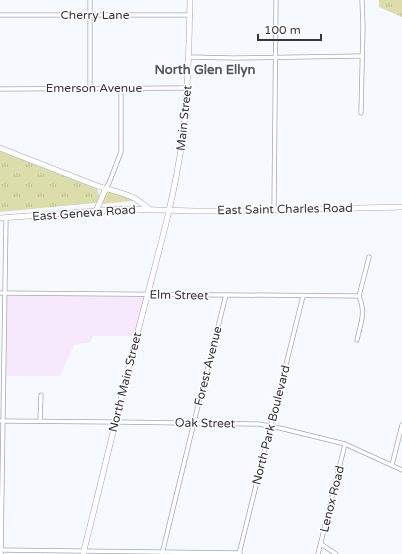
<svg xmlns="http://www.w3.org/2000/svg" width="402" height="554" font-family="'Varela Round',sans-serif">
	<defs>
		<pattern id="park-tufts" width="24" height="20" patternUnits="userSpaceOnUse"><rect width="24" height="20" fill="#dbdeab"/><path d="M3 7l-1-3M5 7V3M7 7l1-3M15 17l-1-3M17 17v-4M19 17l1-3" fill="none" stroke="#bdbf94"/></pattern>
	</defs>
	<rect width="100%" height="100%" fill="#f6f9ff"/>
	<path fill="#f7e9fd" d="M6,295L144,296L135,336H93L91,342L74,345L60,376H5Z"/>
	<path fill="#dbdeab" d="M108,191L133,200V201L101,204Z"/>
	<g fill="url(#park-tufts)">
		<path d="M379,0H402V17L379,7Z"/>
		<path d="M0,151L97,189C99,194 101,200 95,203L0,212Z"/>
	</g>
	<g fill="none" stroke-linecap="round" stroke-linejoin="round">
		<g stroke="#a5a9af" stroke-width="5">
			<g id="street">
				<path d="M0,15H190"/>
				<path d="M189,57L233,58L362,56"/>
				<path d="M90,88V0"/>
				<path d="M0,89L187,88"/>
				<path d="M361,113L363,26L362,0"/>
				<path d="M106,188L109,183L121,152V89"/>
				<path d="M274,210L276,0"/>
				<path d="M0,293L359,296"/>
				<path d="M359,296L369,257"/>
				<path d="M357,340C361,321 366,314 359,296"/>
				<path d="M0,421L116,422L259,424L284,429L345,444L402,470"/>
				<path d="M40,421L41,395"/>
				<path d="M392,465L402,425"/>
				<path d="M321,544L336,554"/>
				<path d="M0,550L240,553"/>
				<path d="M1,554L6,218"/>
				<path d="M162,554L196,414L226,295"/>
				<path d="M239,554L303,296"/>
				<path d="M318,554L345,444"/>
			</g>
		</g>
		<g stroke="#a5a9af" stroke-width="6">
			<g id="secondary">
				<path d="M0,148L95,185C108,190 123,192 136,199C140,202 145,206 149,209"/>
				<path d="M96,211L106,188"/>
				<path d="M0,218L124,209L195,211H238L402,207"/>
				<path d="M83,554C102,480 119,405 138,331C154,268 173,206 182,142C188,95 189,48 190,0"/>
			</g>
		</g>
		<use href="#street" stroke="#fff" stroke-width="3.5"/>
		<use href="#secondary" stroke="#fff" stroke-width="5"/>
	</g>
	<g text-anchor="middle" stroke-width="3" stroke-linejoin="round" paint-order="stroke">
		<g font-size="12" fill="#353639" stroke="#fff">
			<text x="95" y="19">Cherry Lane</text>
			<text x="94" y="92">Emerson Avenue</text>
			<text transform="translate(184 118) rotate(-84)" y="4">Main Street</text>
			<text transform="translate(285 209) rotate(-1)" y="4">East Saint Charles Road</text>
			<text transform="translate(84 213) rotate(-4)" y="4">East Geneva Road</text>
			<text transform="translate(179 295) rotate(1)" y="4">Elm Street</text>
			<text transform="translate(208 366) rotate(-76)" y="4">Forest Avenue</text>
			<text transform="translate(125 382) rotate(-76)" y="4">North Main Street</text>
			<text transform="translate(205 423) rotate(1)" y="4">Oak Street</text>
			<text transform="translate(271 425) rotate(-76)" y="4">North Park Boulevard</text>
			<text transform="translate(332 499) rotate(-76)" y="4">Lenox Road</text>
		</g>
		<g font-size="13" font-weight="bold" fill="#53565c" stroke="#fff">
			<text x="205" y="74">North Glen Ellyn</text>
		</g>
	</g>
	<path d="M258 34v6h63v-6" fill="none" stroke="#353639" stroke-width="2"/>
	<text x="264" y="34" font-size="12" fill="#353639" stroke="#ffffff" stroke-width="3" paint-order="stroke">100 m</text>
</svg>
